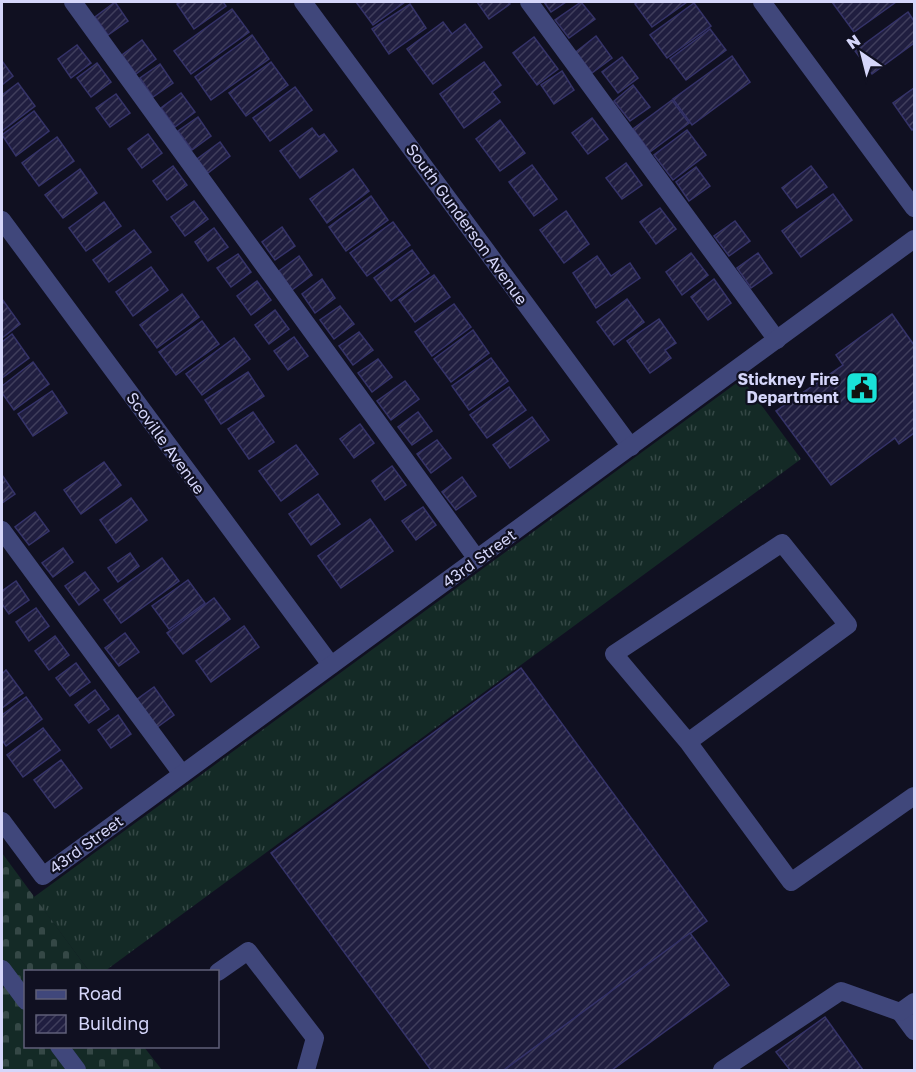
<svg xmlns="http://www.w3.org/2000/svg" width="916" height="1072" font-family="'Golos Text',sans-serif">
	<defs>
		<pattern id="grass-tufts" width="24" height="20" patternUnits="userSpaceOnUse" patternTransform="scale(1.5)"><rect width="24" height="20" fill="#142a26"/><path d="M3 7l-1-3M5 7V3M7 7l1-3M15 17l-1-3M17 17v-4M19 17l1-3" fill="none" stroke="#354846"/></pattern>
		<pattern id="cemetery-stones" width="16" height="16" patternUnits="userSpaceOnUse" patternTransform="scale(1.5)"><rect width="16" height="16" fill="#142a26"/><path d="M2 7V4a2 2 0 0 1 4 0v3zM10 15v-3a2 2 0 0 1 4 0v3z" fill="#354846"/></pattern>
		<pattern id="building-hatch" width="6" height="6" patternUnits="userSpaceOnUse" patternTransform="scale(1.5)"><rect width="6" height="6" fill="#201e40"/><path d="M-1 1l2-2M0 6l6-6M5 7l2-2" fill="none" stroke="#403e5c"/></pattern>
	</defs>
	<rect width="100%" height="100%" fill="#101021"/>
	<path fill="url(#grass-tufts)" d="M742,379L801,459L105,971H89L34,897Z"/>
	<path fill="url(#cemetery-stones)" d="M2,853L89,971L26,972V1046L144,1047L162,1070H2Z"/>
	<g fill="url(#building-hatch)" stroke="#353369" stroke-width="1.5">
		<path d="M115,2L128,21L108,35L95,17Z"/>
		<path d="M181,2H223L226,6L194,29L177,4Z"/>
		<path d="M356,2H405L373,25Z"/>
		<path d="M477,2H508L510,4L489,19Z"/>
		<path d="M544,2H566L551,12Z"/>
		<path d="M581,2L595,19L569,38L555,20Z"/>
		<path d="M638,2H687L652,27L635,4Z"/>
		<path d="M832,2H896L854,32Z"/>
		<path d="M694,3L711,26L667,58L650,35Z"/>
		<path d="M410,4L426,28L389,54L372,29Z"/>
		<path d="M232,9L249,32L191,74L174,51Z"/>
		<path d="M908,12L914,21V43L872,74L855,51Z"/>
		<path d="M443,22L452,34L465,24L482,47L433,84L407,49Z"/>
		<path d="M710,29L726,50L686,80L670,59Z"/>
		<path d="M252,35L269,59L211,100L195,77Z"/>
		<path d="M596,36L612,58L592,73L576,52Z"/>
		<path d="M534,37L558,69L537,85L513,53Z"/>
		<path d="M142,40L156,59L136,74L122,55Z"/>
		<path d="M77,45L91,63L71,78L58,59Z"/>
		<path d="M732,56L750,82L692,125L673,99Z"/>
		<path d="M622,57L638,78L618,93L602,72Z"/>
		<path d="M2,61L13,76L2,85Z"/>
		<path d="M271,62L288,85L246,116L229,93Z"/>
		<path d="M484,62L501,85L492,92L500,102L464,128L440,94Z"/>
		<path d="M97,63L111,82L91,97L77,78Z"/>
		<path d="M160,64L173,83L153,97L140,78Z"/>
		<path d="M562,71L574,90L554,104L541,85Z"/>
		<path d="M18,83L35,106L2,131V95Z"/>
		<path d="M633,85L650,107L630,121L614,101Z"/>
		<path d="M295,87L312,110L270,141L253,118Z"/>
		<path d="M914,88V128L912,130L893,103Z"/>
		<path d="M181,93L195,112L175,127L161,108Z"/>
		<path d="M116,94L130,113L110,127L96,108Z"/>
		<path d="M672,100L689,123L650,152L633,129Z"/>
		<path d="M34,111L49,131L16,156L2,135Z"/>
		<path d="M198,117L211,136L192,150L178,131Z"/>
		<path d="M592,118L608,139L588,154L572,133Z"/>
		<path d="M500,120L525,153L500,171L476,139Z"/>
		<path d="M312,128L319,137L324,134L337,151L300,178L280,151Z"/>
		<path d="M687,130L706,155L673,180L654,155Z"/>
		<path d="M148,134L162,153L142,168L128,149Z"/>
		<path d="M57,137L74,161L39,186L22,163Z"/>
		<path d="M220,142L230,156L208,173L197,159Z"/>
		<path d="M626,163L642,185L622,199L606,178Z"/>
		<path d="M532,165L557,199L534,216L509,182Z"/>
		<path d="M173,166L187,185L167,200L153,181Z"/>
		<path d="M811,166L827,187L797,208L782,188Z"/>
		<path d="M696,167L710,186L689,201L676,182Z"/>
		<path d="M80,169L97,193L63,218L45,195Z"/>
		<path d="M353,169L369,191L327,223L310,199Z"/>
		<path d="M833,194L852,220L801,257L782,231Z"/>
		<path d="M371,196L388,220L346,251L329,227Z"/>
		<path d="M194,201L208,219L185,236L171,217Z"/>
		<path d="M104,202L121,226L86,251L69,228Z"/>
		<path d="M660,208L676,229L656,244L640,222Z"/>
		<path d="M566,211L589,244L564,263L540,230Z"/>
		<path d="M735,221L750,241L729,256L714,236Z"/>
		<path d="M393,222L410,245L367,276L350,253Z"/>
		<path d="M282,227L295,246L275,260L262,242Z"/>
		<path d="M214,228L228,247L208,261L195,242Z"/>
		<path d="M134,230L151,252L109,282L93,260Z"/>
		<path d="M412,250L429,273L391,301L374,278Z"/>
		<path d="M691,253L708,275L682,295L666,272Z"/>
		<path d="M758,253L772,273L751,288L737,268Z"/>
		<path d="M238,254L251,272L231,287L217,268Z"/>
		<path d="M299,256L312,275L292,290L279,271Z"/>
		<path d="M597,256L611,276L630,263L640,278L596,308L573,273Z"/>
		<path d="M151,267L168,290L133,316L116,292Z"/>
		<path d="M434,275L450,297L415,322L399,300Z"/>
		<path d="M322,279L335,298L315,313L302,294Z"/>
		<path d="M714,279L731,303L708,320L691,297Z"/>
		<path d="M257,281L271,300L251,315L237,296Z"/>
		<path d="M182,294L199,317L157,348L140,325Z"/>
		<path d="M2,299L20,324L2,338Z"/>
		<path d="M627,299L644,322L614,345L597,322Z"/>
		<path d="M454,304L471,327L432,356L415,332Z"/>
		<path d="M340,306L354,324L334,339L320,320Z"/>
		<path d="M275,310L289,329L269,344L255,325Z"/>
		<path d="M892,314L914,345V433L899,444L895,438L831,485L776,411L843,365L836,355Z"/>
		<path d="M659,319L676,343L665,350L671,358L650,373L627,341Z"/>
		<path d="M202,321L219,344L176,375L159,352Z"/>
		<path d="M473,330L489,353L451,382L434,359Z"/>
		<path d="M359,332L373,350L353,365L339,346Z"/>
		<path d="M12,334L29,358L2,378V342Z"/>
		<path d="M294,337L308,356L288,370L274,351Z"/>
		<path d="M234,338L250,359L202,395L186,374Z"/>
		<path d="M491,358L508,381L469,410L452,386Z"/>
		<path d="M378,359L392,377L372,392L358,373Z"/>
		<path d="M33,362L49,384L14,410L2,393V386Z"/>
		<path d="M248,372L264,396L221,424L205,400Z"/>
		<path d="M405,381L419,399L391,420L377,401Z"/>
		<path d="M509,387L526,410L487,438L470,415Z"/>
		<path d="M52,391L67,413L33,436L18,414Z"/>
		<path d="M253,412L274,442L249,459L228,429Z"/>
		<path d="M418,412L432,431L412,445L398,427Z"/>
		<path d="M532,417L549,440L510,468L493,445Z"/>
		<path d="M360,424L374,443L354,458L340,439Z"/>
		<path d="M437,440L451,458L431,473L417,454Z"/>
		<path d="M296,445L318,474L281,501L259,471Z"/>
		<path d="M104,462L121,485L81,514L64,490Z"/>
		<path d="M392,466L406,485L385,500L372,481Z"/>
		<path d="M2,475L15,494L2,503Z"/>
		<path d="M462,477L476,496L456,510L442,492Z"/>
		<path d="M318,494L340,524L311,545L289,514Z"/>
		<path d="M131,498L147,520L116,543L100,520Z"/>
		<path d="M423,507L436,525L416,540L402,521Z"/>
		<path d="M35,512L49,531L29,545L15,527Z"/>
		<path d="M370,519L393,551L341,588L318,556Z"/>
		<path d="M63,548L73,562L53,577L42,563Z"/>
		<path d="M130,553L139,566L118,582L108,568Z"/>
		<path d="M162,558L179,581L121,623L104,600Z"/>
		<path d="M85,572L99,590L79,605L65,586Z"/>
		<path d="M188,580L205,603L169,629L152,606Z"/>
		<path d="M16,581L29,600L9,614L2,604V591Z"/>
		<path d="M214,598L230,619L183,654L167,633Z"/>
		<path d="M36,608L49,626L29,641L16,622Z"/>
		<path d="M244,626L259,647L211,682L196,661Z"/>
		<path d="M125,633L139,652L119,666L105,648Z"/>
		<path d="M55,636L69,655L49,670L35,651Z"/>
		<path d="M76,663L90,682L70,696L56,678Z"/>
		<path d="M521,668L707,921L504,1070H431L271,853Z"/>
		<path d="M6,670L23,693L2,708V674Z"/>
		<path d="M154,687L174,715L156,728L136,700Z"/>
		<path d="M95,690L109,709L89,723L75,705Z"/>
		<path d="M26,697L42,719L6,746L2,740V715Z"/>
		<path d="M118,715L131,734L111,748L98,730Z"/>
		<path d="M43,728L60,750L23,777L7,755Z"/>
		<path d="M61,760L82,788L55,808L34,780Z"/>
		<path d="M690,933L729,985L612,1070H504Z"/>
		<path d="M825,1017L863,1070H790L776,1052Z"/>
	</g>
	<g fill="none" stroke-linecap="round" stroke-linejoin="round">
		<g stroke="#40477b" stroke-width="18">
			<path d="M73,2L477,559"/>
			<path d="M303,2L631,447"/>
			<path d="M529,2L777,340"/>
			<path d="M762,2L914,208"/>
			<path d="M2,220L331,665"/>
			<path d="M2,530L182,774"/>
			<path d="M688,742L848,625L782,543L614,654L688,742L791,882L914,796"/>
			<path d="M2,821L43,876L914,239"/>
			<path d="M2,969L26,1001"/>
			<path d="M218,972L248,951L315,1038L306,1070"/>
			<path d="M900,1012L914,1031"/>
			<path d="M59,1046L77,1070"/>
			<path d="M722,1070L841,991L900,1012L914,1002"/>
		</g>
	</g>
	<defs>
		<g id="civic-square" transform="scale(1.725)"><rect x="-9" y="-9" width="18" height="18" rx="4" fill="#19e2d8" stroke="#101021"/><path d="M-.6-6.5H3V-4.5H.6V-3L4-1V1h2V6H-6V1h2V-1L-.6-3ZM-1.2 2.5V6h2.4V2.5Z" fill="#111"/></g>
	</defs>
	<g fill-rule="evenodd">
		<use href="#civic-square" x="862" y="388"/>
	</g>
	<g text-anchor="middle" stroke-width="4.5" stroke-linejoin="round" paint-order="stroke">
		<g font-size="16" fill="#d5d6fa" stroke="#101021">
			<text transform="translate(467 224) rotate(54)" y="6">South Gunderson Avenue</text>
			<text transform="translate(166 443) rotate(54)" y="6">Scoville Avenue</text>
			<text transform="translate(479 558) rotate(-36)" y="6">43rd Street</text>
			<text transform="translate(86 844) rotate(-36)" y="6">43rd Street</text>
		</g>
		<g font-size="16" font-weight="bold" fill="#d5d6fa" stroke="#101021" text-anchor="end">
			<text x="839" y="385">Stickney Fire<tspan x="839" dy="18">Department</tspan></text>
		</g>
	</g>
	<rect width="916" height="1072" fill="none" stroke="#d5d6fa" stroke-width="6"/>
	<rect x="24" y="970" width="195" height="78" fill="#101021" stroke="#5f5f78" stroke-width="1.5"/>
	<rect x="36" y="990" width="30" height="9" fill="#40477b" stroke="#5f5f78" stroke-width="1.5"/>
	<text x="78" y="1000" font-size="18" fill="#d5d6fa">Road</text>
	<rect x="36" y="1015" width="30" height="18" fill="url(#building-hatch)" stroke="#5f5f78" stroke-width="1.5"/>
	<text x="78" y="1030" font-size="18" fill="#d5d6fa">Building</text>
	<g transform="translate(862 54) rotate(325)" stroke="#101021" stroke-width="4.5" paint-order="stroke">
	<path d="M0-4.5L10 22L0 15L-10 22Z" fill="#d5d6fa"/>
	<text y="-9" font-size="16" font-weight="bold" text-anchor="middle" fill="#d5d6fa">N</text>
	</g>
</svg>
